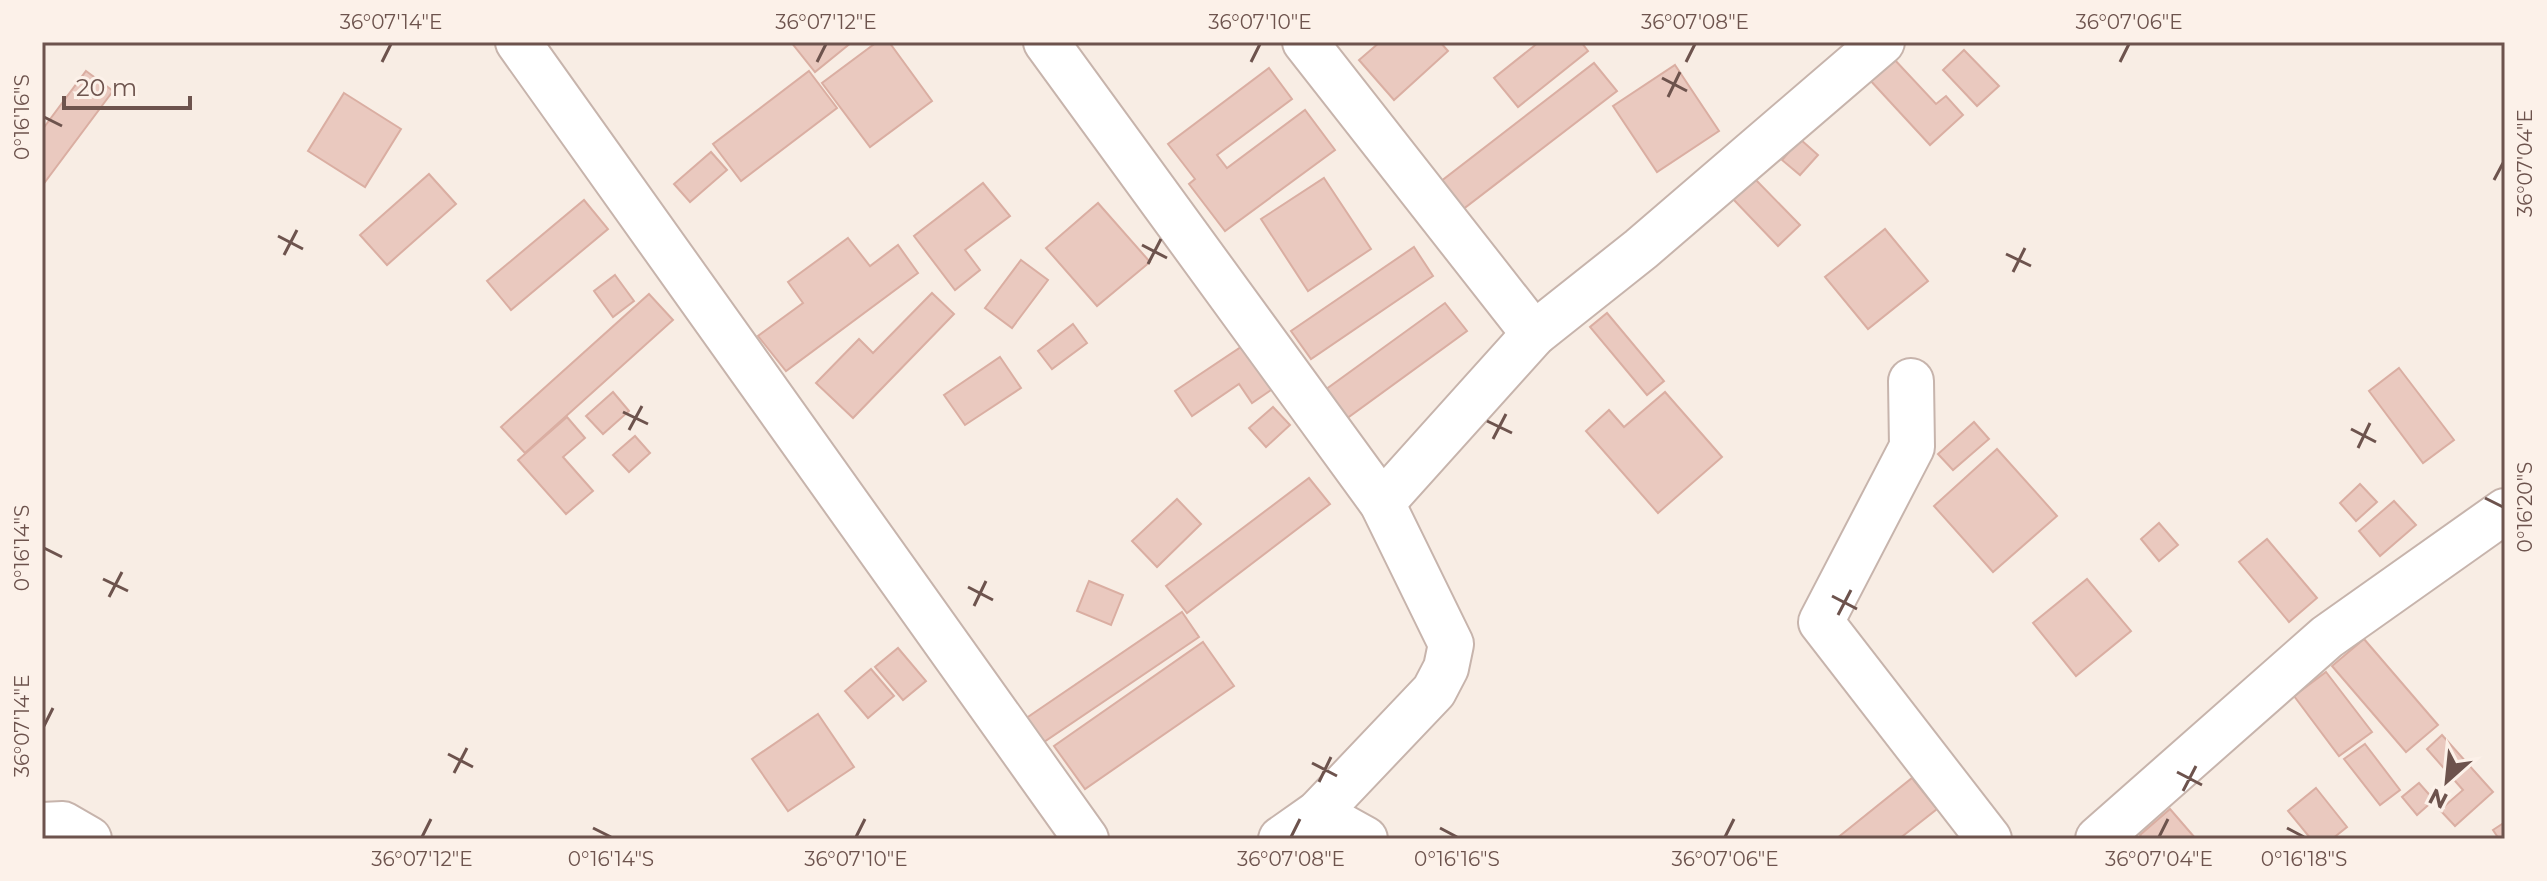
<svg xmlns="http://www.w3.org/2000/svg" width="2547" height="881" font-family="Montserrat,sans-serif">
	<rect width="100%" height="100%" fill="#f8ede4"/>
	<g fill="#eac9bf" stroke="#daaea2" stroke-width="2">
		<path d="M791,42H852L815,72Z"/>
		<path d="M877,42H889L932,101L870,147L822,83Z"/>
		<path d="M1380,42H1440L1448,51L1394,100L1359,60Z"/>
		<path d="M1539,42H1581L1588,51L1518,107L1494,78Z"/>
		<path d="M1964,50L1999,86L1977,106L1943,70Z"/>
		<path d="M1893,58L1936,104L1946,96L1963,115L1930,145L1869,79Z"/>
		<path d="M1594,63L1617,91L1462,210L1440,182Z"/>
		<path d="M1675,65L1719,131L1657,172L1613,106Z"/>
		<path d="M1269,68L1292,99L1217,155L1227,168L1305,110L1335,150L1225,231L1189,184L1195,179L1168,144Z"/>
		<path d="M86,71L113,91L42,186V130Z"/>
		<path d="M809,71L837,108L741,181L713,144Z"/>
		<path d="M344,93L401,129L365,187L308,151Z"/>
		<path d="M1800,139L1818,155L1800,175L1782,160Z"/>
		<path d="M711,152L727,170L690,202L674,184Z"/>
		<path d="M429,174L456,204L387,265L360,235Z"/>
		<path d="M1324,178L1371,249L1308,291L1261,219Z"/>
		<path d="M1755,179L1800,225L1778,246L1733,199Z"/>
		<path d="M983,183L1010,216L965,250L980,270L955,290L914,236Z"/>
		<path d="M584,200L608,229L511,310L487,281Z"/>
		<path d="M1098,203L1150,262L1097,306L1046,248Z"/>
		<path d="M1885,229L1928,281L1868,329L1825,277Z"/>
		<path d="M848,238L870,266L898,245L918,273L786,371L758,336L803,303L788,282Z"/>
		<path d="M1414,247L1433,276L1311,359L1291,331Z"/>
		<path d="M1021,260L1048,280L1012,328L985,308Z"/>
		<path d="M615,275L634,301L613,317L594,291Z"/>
		<path d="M932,293L954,314L853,418L816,383L859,339L873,353Z"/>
		<path d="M649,294L673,320L525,453L501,427Z"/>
		<path d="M1445,303L1467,331L1346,419L1325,390Z"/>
		<path d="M1607,313L1664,381L1647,395L1590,327Z"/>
		<path d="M1073,324L1087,343L1052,369L1038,351Z"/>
		<path d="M1244,345L1274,388L1252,403L1239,384L1192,416L1175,391Z"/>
		<path d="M1000,357L1021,388L965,425L944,395Z"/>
		<path d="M2399,368L2454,440L2423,463L2369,391Z"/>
		<path d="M613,392L629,411L603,434L586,416Z"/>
		<path d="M1665,392L1722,457L1658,513L1586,431L1609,410L1624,427Z"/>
		<path d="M1273,407L1290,425L1266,447L1249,428Z"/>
		<path d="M567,417L585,438L563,457L593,491L566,514L518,460Z"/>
		<path d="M1974,422L1989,439L1953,470L1938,454Z"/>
		<path d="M635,436L650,453L629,472L613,455Z"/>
		<path d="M1997,449L2057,516L1993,572L1934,506Z"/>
		<path d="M1309,478L1330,504L1187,613L1166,586Z"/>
		<path d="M2360,484L2377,502L2356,521L2340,503Z"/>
		<path d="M1177,499L1201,524L1157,567L1132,541Z"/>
		<path d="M2394,501L2416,525L2380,556L2359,531Z"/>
		<path d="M2159,523L2178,545L2159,561L2141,539Z"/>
		<path d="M2267,539L2317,598L2289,622L2239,562Z"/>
		<path d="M2087,579L2131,631L2076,676L2033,623Z"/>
		<path d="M1089,581L1123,595L1111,625L1077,611Z"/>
		<path d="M1182,612L1199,637L1038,746L1022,721Z"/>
		<path d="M2364,639L2438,725L2406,752L2332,666Z"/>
		<path d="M1203,642L1234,686L1085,789L1054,746Z"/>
		<path d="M898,648L926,681L903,700L875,667Z"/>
		<path d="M871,669L894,696L868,718L845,691Z"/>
		<path d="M2326,672L2372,732L2339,756L2294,696Z"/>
		<path d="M818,714L854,767L788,811L752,759Z"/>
		<path d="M2442,735L2493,792L2455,826L2440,810L2463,790L2427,749Z"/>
		<path d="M2365,744L2400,790L2380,805L2344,759Z"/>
		<path d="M1912,778L1937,809L1899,839H1836Z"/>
		<path d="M2419,783L2434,800L2417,815L2402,797Z"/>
		<path d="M2316,788L2347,827L2332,839H2311L2288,811Z"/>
		<path d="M2170,809L2196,839H2143L2140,835Z"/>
		<path d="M2505,822V839H2499L2493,830Z"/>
	</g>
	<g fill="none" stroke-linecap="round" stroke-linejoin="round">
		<g stroke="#c7b4ac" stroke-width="48">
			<g id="minor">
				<path d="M518,42L1086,839"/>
				<path d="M1046,42L1382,503L1451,644L1446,668L1434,691L1318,813L1281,839"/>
				<path d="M1305,42L1534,334"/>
				<path d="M1911,381L1912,447L1821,622L1989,839"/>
				<path d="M1382,503L1534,334L1641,249L1882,42"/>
				<path d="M1318,813L1365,839"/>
				<path d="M42,825L63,824L89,839"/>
				<path d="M2098,839L2327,637L2505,511"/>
			</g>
		</g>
		<use href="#minor" stroke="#fff" stroke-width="44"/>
	</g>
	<path fill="none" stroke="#6d534d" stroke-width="3" d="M382,62L391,44M817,62L826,44M1251,62L1260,44M1686,62L1695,44M2120,62L2129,44M1662,78L1687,91M1668,97L1680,72M44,117L62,126M2494,180L2503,163M278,236L303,249M1142,245L1167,258M2006,254L2031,266M284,255L297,230M1148,264L1161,239M2013,272L2025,248M623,412L648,424M1487,421L1512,433M2351,429L2376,442M629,430L642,406M1493,439L1506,414M2358,448L2370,423M2485,498L2503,507M44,548L62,557M103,579L128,591M968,587L993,600M1832,596L1857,609M109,597L122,572M974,606L986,581M1838,615L1851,590M44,726L53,708M448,754L473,767M1312,763L1337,776M2177,772L2202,785M454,773L467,748M1319,782L1331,757M2183,791L2196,766M593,828L611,837M1440,828L1457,837M2287,828L2304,837M422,837L431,819M856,837L865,819M1291,837L1300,819M1725,837L1734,819M2159,837L2168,819"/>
	<rect width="2547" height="881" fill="none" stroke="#fcf1e9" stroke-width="88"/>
	<g transform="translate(2447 781) rotate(207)" stroke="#fcf1e9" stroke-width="6" paint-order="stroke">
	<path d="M0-6L14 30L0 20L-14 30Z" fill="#6d534d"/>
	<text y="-12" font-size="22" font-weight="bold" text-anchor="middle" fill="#6d534d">N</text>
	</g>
	<path d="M64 96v12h126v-12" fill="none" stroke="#6d534d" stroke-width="4"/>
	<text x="76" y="96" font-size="24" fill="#6d534d" stroke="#fcf1e9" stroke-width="6" paint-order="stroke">20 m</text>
	<rect x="44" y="44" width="2459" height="793" fill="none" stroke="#6d534d" stroke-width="3"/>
	<g font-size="20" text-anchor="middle" fill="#6d534d">
		<text x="391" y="29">36°07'14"E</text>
		<text x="826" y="29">36°07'12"E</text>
		<text x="1260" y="29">36°07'10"E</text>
		<text x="1695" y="29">36°07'08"E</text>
		<text x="2129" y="29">36°07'06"E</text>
		<text transform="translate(22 117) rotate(-90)" y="7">0°16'16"S</text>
		<text transform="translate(2525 163) rotate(-90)" y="7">36°07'04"E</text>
		<text transform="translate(2525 507) rotate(-90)" y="7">0°16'20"S</text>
		<text transform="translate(22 548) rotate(-90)" y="7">0°16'14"S</text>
		<text transform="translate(22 726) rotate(-90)" y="7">36°07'14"E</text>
		<text x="422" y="866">36°07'12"E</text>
		<text x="611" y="866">0°16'14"S</text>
		<text x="856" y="866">36°07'10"E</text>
		<text x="1291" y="866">36°07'08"E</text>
		<text x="1457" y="866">0°16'16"S</text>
		<text x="1725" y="866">36°07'06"E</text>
		<text x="2159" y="866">36°07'04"E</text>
		<text x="2304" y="866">0°16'18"S</text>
	</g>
</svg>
